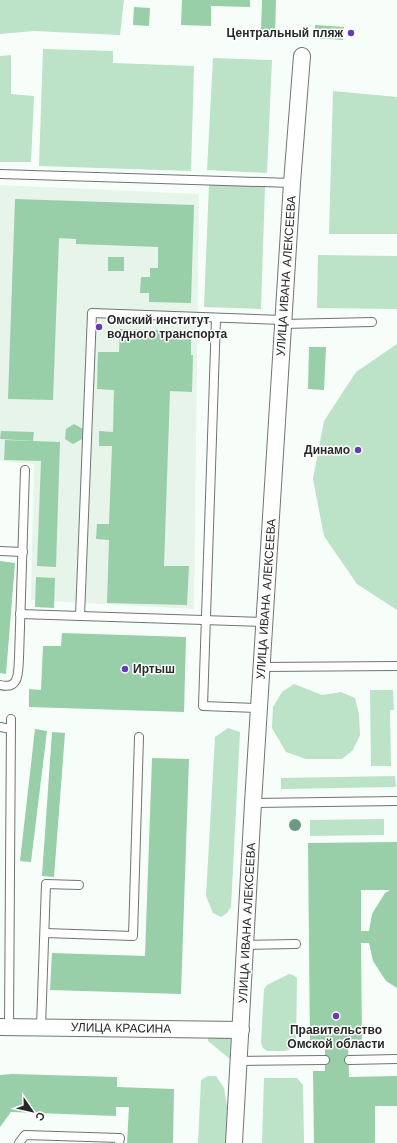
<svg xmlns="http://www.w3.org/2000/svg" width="397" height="1143" font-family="'Work Sans',sans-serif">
	<rect width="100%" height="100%" fill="#f7fef9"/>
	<path fill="#e6f4ea" d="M0,185L199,194L194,609L31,600L34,464L1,461L0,460Z"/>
	<g fill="#bce2c7">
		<path d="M0,0H124L120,35L34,31L0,34Z"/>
		<path d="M43,49L113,51V63L194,66L191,171L39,166Z"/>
		<path d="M11,55V94L34,96L31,162H0V56Z"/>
		<path d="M213,58L272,60L267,173L207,170Z"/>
		<path d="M333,91L397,97V234H329Z"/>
		<path d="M209,184L265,186L261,309L204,307Z"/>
		<path d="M318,255L397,256V309L317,308Z"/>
		<path d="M397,344V610L357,584L324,536L313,479L324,421L356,372Z"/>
		<path d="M294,684L322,695L341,692L355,698L359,714L360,735L353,750L342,759H306L286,752L272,728L273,707L282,692Z"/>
		<path d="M370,690H393L394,710H390L391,766H371Z"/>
		<path d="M228,728L240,732L231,907L227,913L221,917L213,913L206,896L215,737Z"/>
		<path d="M395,776L396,787L281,789V778Z"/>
		<path d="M384,819V835L310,836V820Z"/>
		<path d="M289,974L293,975L297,978L296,1042L292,1049L284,1051H267L263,1048L261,1043L264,989L267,985Z"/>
		<path d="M207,1031H231L230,1059L208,1041Z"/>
		<path d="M208,1076H216L224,1088L227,1106L226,1143H198L201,1080Z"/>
		<path d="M264,1078H297L303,1085L304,1143H262Z"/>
	</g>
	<g fill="#98cea8" fill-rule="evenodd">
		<path d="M182,0H250V7L211,6V26L181,25Z"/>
		<path d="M262,0H276L275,34L261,33Z"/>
		<path d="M134,7L150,8L149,26L133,25Z"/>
		<path d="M315,25L344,27L343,40L314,38Z"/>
		<path d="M15,199L194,205L191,303L149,302V293H140L141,277H150V268H158V247L76,244V239L59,238L53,400L8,399Z"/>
		<rect x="108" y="257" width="16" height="14"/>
		<path d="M120,329L191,331V355H193L192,392L170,391L164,566H189L187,605L107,603L109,540L96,539L97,524H109L112,446H99V431L113,432L114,390L97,389L98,352H119Z"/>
		<path d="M309,347H326L324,390L308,389Z"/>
		<path d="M74,424L83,429L82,439L73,444L65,439L66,429Z"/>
		<path d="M1,431L34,432L33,441L0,439Z"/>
		<path d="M5,440L60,442L56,567L37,566L41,461L4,460Z"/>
		<path d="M0,561L15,563L6,674L0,673Z"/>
		<path d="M36,577L55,578L54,608L35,607Z"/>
		<path d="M62,633L186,637L184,712L29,707V689L41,690L43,646H61Z"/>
		<path d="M35,729L47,731L31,862L20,861Z"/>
		<path d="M52,732L65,733L54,877L42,876Z"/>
		<path d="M152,758L189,759L181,994L50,990L52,953L145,956Z"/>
		<path d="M397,842V988L386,981L373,961L369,943H361L362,1044H348L349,1077L397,1076V1106H375V1143H314L313,1071H325V1045H310L308,843ZM361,890H390L385,893L372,914L369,931H361Z"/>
		<path d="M12,1074L117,1077V1087L174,1089L173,1143H127L129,1107H116V1116L11,1112L0,1127V1075Z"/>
	</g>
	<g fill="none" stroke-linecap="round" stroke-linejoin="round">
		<g stroke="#6f7570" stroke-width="10">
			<g id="service">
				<path d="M0,174L292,183"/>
				<path d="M216,318L203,706L259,708"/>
				<path d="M283,324L372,322"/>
				<path d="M0,551L23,552"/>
				<path d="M20,614L264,622"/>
				<path d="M80,616L92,313L284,320"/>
				<path d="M261,667L397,666"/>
				<path d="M0,685C20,690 18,672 19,658L25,470"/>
				<path d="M0,727L11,729"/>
				<path d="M253,803L397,801"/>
				<path d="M45,933L133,936L139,737"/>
				<path d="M245,945L296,944"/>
				<path d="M9,1027L11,719"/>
				<path d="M41,1027L46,884L79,885"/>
				<path d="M349,1060L397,1059"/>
				<path d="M239,1061L325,1060"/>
				<path d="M19,1143L25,1135L120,1138L119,1143"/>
			</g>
		</g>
		<g stroke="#6f7570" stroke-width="18">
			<g id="minor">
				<path d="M0,1027L241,1030"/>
				<path d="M234,1143L253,803L292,183L302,56"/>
			</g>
		</g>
		<use href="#service" stroke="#fff" stroke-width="8"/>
		<use href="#minor" stroke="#fff" stroke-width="16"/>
	</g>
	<circle fill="#6f9883" cx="295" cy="825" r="6"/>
	<g fill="#653cb4" stroke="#fff" stroke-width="1.5">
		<circle cx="351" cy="33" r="4"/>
		<circle cx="99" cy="327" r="4"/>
		<circle cx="358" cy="450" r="4"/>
		<circle cx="125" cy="669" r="4"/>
		<circle cx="336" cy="1016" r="4"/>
	</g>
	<g text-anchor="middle" stroke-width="3" stroke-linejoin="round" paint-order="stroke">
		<g font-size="12" font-weight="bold" fill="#272928" stroke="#fff" text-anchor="end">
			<text x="343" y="37">Центральный пляж</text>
			<text x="107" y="324" text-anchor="start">Омский институт<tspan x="107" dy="14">водного транспорта</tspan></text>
			<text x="350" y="454">Динамо</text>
			<text x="133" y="673" text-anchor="start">Иртыш</text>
			<text x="336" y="1034" text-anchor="middle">Правительство<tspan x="336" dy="14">Омской области</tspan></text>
		</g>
		<g font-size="12" fill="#272928" stroke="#fff">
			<text transform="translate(286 276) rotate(-86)" y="4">УЛИЦА ИВАНА АЛЕКСЕЕВА</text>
			<text transform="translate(266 599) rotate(-86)" y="4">УЛИЦА ИВАНА АЛЕКСЕЕВА</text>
			<text transform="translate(247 923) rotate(-87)" y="4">УЛИЦА ИВАНА АЛЕКСЕЕВА</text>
			<text transform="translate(121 1028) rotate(1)" y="4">УЛИЦА КРАСИНА</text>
		</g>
	</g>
	<g transform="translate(32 1111) rotate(124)" stroke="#ffffff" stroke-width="3" paint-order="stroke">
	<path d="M0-3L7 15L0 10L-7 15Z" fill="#272928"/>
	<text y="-6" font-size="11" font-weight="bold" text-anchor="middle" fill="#272928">С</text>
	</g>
</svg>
